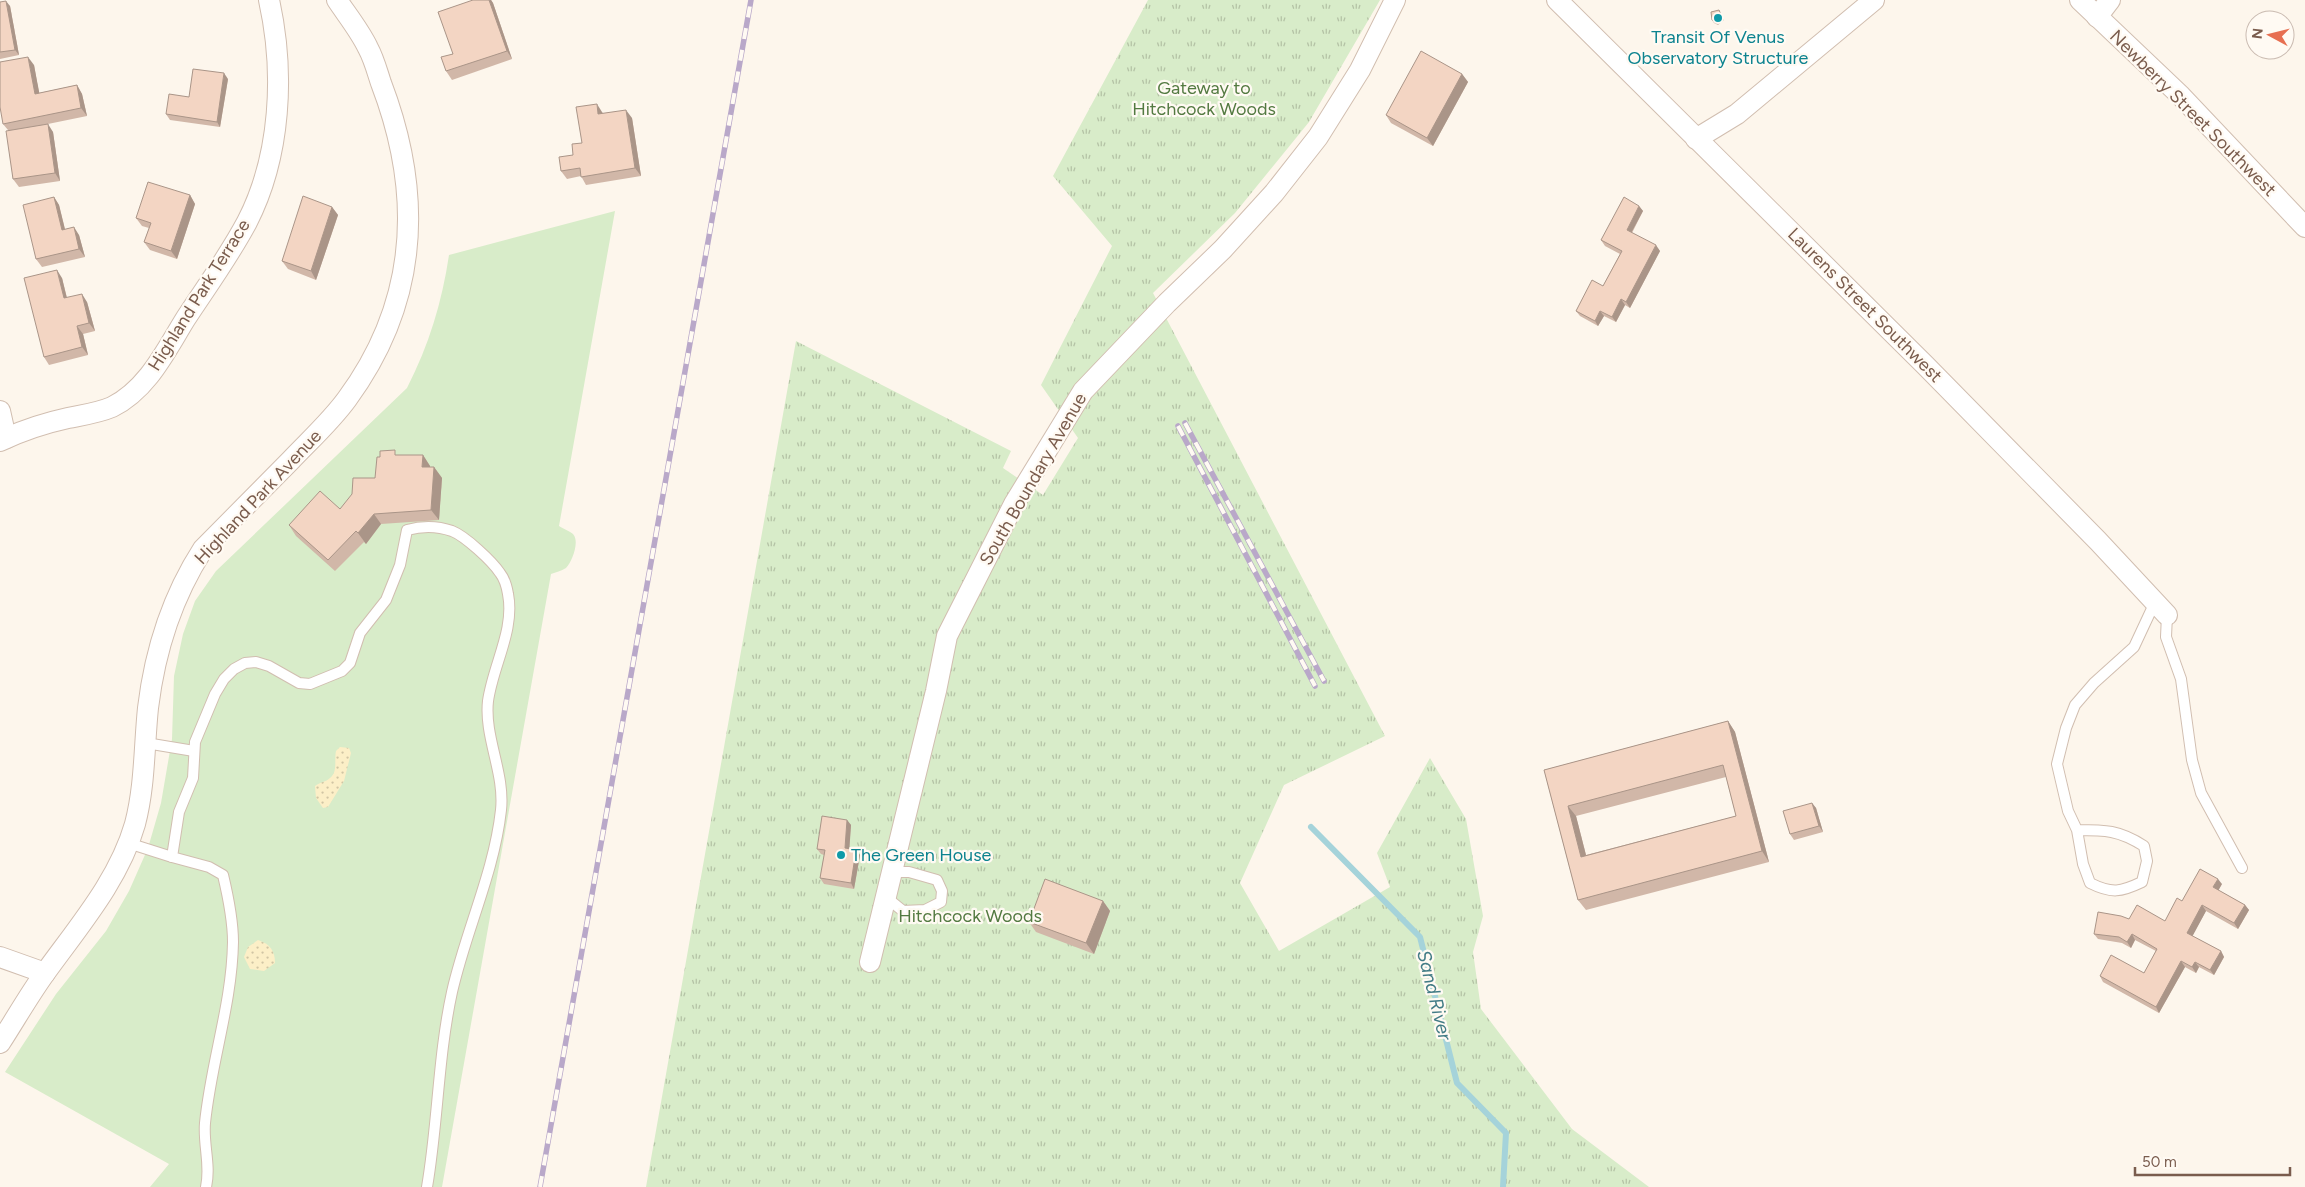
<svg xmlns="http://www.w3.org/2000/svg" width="2305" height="1187" font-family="Figtree,sans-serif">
	<defs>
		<pattern id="sand-dots" width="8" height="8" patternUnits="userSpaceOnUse" patternTransform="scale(1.25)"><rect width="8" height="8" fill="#fcefc7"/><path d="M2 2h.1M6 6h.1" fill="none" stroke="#d1c5a4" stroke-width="1.8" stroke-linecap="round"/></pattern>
		<pattern id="park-tufts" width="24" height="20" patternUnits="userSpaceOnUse" patternTransform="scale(1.25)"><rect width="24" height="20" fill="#d8ecc9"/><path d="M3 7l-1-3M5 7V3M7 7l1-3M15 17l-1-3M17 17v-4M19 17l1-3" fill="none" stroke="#b4c2a5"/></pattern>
	</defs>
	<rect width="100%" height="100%" fill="#fdf6ec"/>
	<path fill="#d8ecc9" d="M615,211L559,526C563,529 570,531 573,534C580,541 572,562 566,568C561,571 556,572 551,574L442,1187H150L169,1164L5,1072L56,994L106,931L129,891L148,848L161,803L172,739L174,676L183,634L195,601L216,571L407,388C429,345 442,302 449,255Z"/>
	<g fill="url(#sand-dots)">
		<path d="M340,747L349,748L351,753L344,781L328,807L323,808L316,798L315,786C320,782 326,782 330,778C338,772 334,760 336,751Z"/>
		<path d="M258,940C270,944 275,951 275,963L264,971L250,969L244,957L248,947Z"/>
	</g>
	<path fill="url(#park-tufts)" d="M1148,0H1380L1309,122L1235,213L1153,293L1385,736L1284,785L1240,883L1279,951L1390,887L1377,853L1430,758L1466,819L1483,916L1473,952L1481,1009L1572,1129L1649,1187H646L796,341L1011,451L1003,468L1043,495L1078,438L1041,385L1112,246L1053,176Z"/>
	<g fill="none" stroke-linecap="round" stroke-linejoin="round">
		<path stroke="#a5d3da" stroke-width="6" d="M1311,827L1420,937L1457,1083L1506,1133L1503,1187"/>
		<g stroke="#d1beb0" stroke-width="12">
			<g id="lane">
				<path d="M2167,615L2166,637L2181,679L2192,760L2201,793L2242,868"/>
				<path d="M146,743L194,751"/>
				<path d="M2077,830C2105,830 2119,830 2144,846L2147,861L2142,882C2121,892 2112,894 2090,883L2083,864L2077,830L2068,811L2057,764L2066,728L2075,705L2094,683L2134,647L2155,602"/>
				<path d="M128,843L172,857"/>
				<path d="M887,898L903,911L925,910L941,902L942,891L937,880L909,872H892"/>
				<path d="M206,1187C211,1165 203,1145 205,1123C211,1062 232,1004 233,942C233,920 228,896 223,875L209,867L172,857L179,812L193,778L195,742L215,694L224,679L234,669L245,663L256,662L269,666L299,683L310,684L342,671L350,663L360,633L386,600L400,565L407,530C421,526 438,526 452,531C465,536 492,561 500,573C504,578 507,588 508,594C515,630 493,665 488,701C484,737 505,773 501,810C494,873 466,930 452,992C438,1056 438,1123 427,1187"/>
			</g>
		</g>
		<g stroke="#d1beb0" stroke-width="22">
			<g id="street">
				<path d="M1557,0L1925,365L2098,541L2167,615"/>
				<path d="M2080,0L2181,96L2305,227"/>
				<path d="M2097,17L2110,0"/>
				<path d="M1696,139L1737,114L1874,0"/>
				<path d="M0,411L6,438"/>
				<path d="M0,441C21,431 45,423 68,418C83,415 98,413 112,407C148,389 166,350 186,318C207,286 229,256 247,222C281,156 285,72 269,0"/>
				<path d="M0,957L45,973"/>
				<path d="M870,962L936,691L947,636L1014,504L1083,391L1167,303L1223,249L1274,193L1318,137L1360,70L1395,0"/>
				<path d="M0,1043C15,1020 29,995 45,973C78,927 119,880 135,824C145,786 144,747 148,708C155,650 172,597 203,549C233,519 262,489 291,460C310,440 331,421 347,399C419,301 423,193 381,83C377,71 374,59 368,48C360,31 347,15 337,0"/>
			</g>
		</g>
		<use href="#lane" stroke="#fff" stroke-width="10"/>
		<use href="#street" stroke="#fff" stroke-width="20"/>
		<g stroke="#b9a8c9" stroke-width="5.5">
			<g id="rail">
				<path d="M1185,423L1324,681"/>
				<path d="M1178,426L1315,686"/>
				<path d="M540,1187L751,0"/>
			</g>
		</g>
		<use href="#rail" stroke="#fffaf3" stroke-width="4" stroke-dasharray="11" stroke-linecap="butt"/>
	</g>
	<g fill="#d1b7a8" fill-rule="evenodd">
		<path d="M473,0H491L493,3L512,59L452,80L446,71Z"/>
		<path d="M0,2L10,6L19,55L0,59Z"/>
		<path d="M1719,10L1724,20L1718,25L1714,23L1712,20Z"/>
		<path d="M34,65L39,93L77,85L82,94L87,116L43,125L53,132L60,181L19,187L13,179L8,130L3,124Z"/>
		<path d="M1462,74L1468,82L1433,146L1391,123L1386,115Z"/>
		<path d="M228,79L220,127L170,120L166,114Z"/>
		<path d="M602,112L603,113L632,118L641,176L586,185L581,176L567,179L561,171L582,143Z"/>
		<path d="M190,195L195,204L177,259L150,250L144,242L149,228L142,226L136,218Z"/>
		<path d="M54,197L59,205L65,229L79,235L85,257L42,267L36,259Z"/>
		<path d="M1639,206L1643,211L1632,233L1660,251L1630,308L1625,305L1616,322L1604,316L1598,326L1580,316L1576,311L1603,286L1620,254L1605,246L1601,240Z"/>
		<path d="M332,207L338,215L316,280L288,269L282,261Z"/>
		<path d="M62,278L67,298L87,302L95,331L83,334L88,355L49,365L44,357Z"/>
		<path d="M398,455H423L430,466V467H434L442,478L439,520L381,524L366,544L364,542L335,571L296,536L289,525L340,509L375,478Z"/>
		<path d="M1728,721L1735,732L1769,862L1586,910L1578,900L1544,770ZM1726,777L1736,816L1586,855L1576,816Z"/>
		<path d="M1812,803L1816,808L1823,832L1794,840L1790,834Z"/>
		<path d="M847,820L851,825L849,849L856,850L860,855L854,889L824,884L820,878L824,855L821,854L817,849Z"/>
		<path d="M2222,884L2218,890L2245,905L2249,910L2238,929L2206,911L2192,936L2221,951L2224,957L2214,975L2199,967L2196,973L2185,967L2159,1013L2103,982L2100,976L2144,973L2156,951L2135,940L2131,948L2122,943L2098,939L2094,934L2129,919L2165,921Z"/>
		<path d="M1103,901L1110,911L1094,954L1036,932L1029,922Z"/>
	</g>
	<g fill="#aa9588">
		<path d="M489,0H491L493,3L512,59L507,51Z"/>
		<path d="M6,1L10,6L19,55L15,50Z"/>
		<path d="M28,57L34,65L41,102L35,94Z"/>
		<path d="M224,73L228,79L220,127L217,122Z"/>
		<path d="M1462,74L1468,82L1433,146L1427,138Z"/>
		<path d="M77,85L82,94L87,116L81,108Z"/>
		<path d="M597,104L602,112L604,122L598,114Z"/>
		<path d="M626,110L632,118L641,176L635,168Z"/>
		<path d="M48,124L53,132L60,181L55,173Z"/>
		<path d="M190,195L195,204L177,259L171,251Z"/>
		<path d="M54,197L59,205L67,238L62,230Z"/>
		<path d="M1639,206L1643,211L1630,235L1627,230Z"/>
		<path d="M332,207L338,215L316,280L311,271Z"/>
		<path d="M74,227L79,235L85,257L79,249Z"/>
		<path d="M1656,245L1660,251L1630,308L1626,302Z"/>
		<path d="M57,270L62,278L69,307L64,298Z"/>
		<path d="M82,294L87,302L95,331L89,323Z"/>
		<path d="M1621,299L1625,305L1616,322L1612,317Z"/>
		<path d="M1600,311L1604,316L1598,326L1595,321Z"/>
		<path d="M77,326L83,334L88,355L82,347Z"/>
		<path d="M423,455L430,466V478L422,467Z"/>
		<path d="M434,467L442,478L439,520L431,510Z"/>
		<path d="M374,514L381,524L366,544L358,533Z"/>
		<path d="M1728,721L1735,732L1769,862L1762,851Z"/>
		<path d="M1812,803L1816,808L1823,832L1819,826Z"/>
		<path d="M1568,806L1576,816L1589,867L1581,857Z"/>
		<path d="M847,820L851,825L849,854L845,848Z"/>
		<path d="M856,850L860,855L854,889L851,883Z"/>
		<path d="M2218,879L2222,884L2217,893L2213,887Z"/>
		<path d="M1103,901L1110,911L1094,954L1086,943Z"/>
		<path d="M2202,905L2206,911L2191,939L2187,933Z"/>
		<path d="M2245,905L2249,910L2238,929L2234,923Z"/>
		<path d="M2132,934L2135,940L2131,948L2127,942Z"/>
		<path d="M2221,951L2224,957L2214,975L2210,970Z"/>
		<path d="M2181,961L2185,967L2159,1013L2156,1007Z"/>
		<path d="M2195,962L2199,967L2196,973L2192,967Z"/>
	</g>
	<g fill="#f3d5c3" stroke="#aa9588" fill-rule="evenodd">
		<path d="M473,0H489L507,51L446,71L441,57L453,54L438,12Z"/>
		<path d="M6,1L15,50L0,52V2Z"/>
		<path d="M1719,10L1722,17L1716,22L1712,20L1711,12Z"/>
		<path d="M1421,51L1462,74L1427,138L1386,115Z"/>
		<path d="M28,57L35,94L77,85L81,108L3,124L0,107V62Z"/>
		<path d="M193,69L224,73L217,122L166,114L169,94L189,97Z"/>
		<path d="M597,104L598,114L626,110L635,168L581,177L580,168L561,171L559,157L573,155L572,144L582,143L576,107Z"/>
		<path d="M48,124L55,173L13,179L6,131Z"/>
		<path d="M148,182L190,195L171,251L144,242L151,223L136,218Z"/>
		<path d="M303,196L332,207L311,271L282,261Z"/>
		<path d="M54,197L62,230L74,227L79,249L36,259L23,205Z"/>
		<path d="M1624,197L1639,206L1627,230L1656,245L1626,302L1621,299L1612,317L1600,311L1595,321L1576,311L1592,280L1603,286L1622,251L1601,240Z"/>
		<path d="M57,270L64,298L82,294L89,323L77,326L82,347L44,357L24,278Z"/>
		<path d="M395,450V455H423L422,467H434L431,510L374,514L358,533L356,531L328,560L289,525L320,491L340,509L352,494L353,478H375L377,457H380V451Z"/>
		<path d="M1728,721L1762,851L1578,900L1544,770ZM1723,765L1736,816L1581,857L1568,806Z"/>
		<path d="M1812,803L1819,826L1790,834L1783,811Z"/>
		<path d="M822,816L847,820L845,848L856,850L851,883L820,878L825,850L817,849Z"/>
		<path d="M2200,869L2218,879L2213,887L2245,905L2234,923L2202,905L2187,933L2221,951L2210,970L2195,962L2192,967L2181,961L2156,1007L2100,976L2111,955L2144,973L2157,949L2132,934L2127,942L2119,937L2094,934L2098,912L2121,916L2129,919L2137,905L2165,921L2177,898L2182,901Z"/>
		<path d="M1045,879L1103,901L1086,943L1029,922Z"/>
	</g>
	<g fill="#0f9aa8" stroke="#fffaf3" stroke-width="2">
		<circle cx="1718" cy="18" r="5"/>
		<circle cx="841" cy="855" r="5"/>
	</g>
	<g text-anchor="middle" stroke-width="4.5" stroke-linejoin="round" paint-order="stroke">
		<g font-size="18" fill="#0d838f" stroke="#fffaf3">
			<text x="1718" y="43">Transit Of Venus<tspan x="1718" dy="21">Observatory Structure</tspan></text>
			<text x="851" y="861" text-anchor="start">The Green House</text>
		</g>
		<g font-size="18" fill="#537a41" stroke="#fffaf3">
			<text x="1204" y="94">Gateway to<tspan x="1204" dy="21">Hitchcock Woods</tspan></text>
			<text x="970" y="922">Hitchcock Woods</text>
		</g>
		<g font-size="18" fill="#7a5c4d" stroke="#fffaf3">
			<text transform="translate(2193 113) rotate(45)" y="6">Newberry Street Southwest</text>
			<text transform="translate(199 295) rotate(-58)" y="6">Highland Park Terrace</text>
			<text transform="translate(1865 305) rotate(45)" y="6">Laurens Street Southwest</text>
			<text transform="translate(1033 479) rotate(-60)" y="6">South Boundary Avenue</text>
			<text transform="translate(258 497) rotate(-47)" y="6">Highland Park Avenue</text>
		</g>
		<g font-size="19" font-style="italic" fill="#437c86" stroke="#fffaf3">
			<text transform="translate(1435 995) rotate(76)" y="7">Sand River</text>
		</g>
	</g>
	<g transform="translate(2270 35) rotate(277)"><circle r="24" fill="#fffaf3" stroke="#cabbb1"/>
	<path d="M0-4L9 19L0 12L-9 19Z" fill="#e76f51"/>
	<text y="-8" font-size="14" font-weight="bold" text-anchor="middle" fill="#7a5c4d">N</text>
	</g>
	<path d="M2135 1167v8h155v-8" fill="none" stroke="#7a5c4d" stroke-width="2.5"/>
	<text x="2142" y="1167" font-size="15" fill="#7a5c4d" stroke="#fffaf3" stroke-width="4" paint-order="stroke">50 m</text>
</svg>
